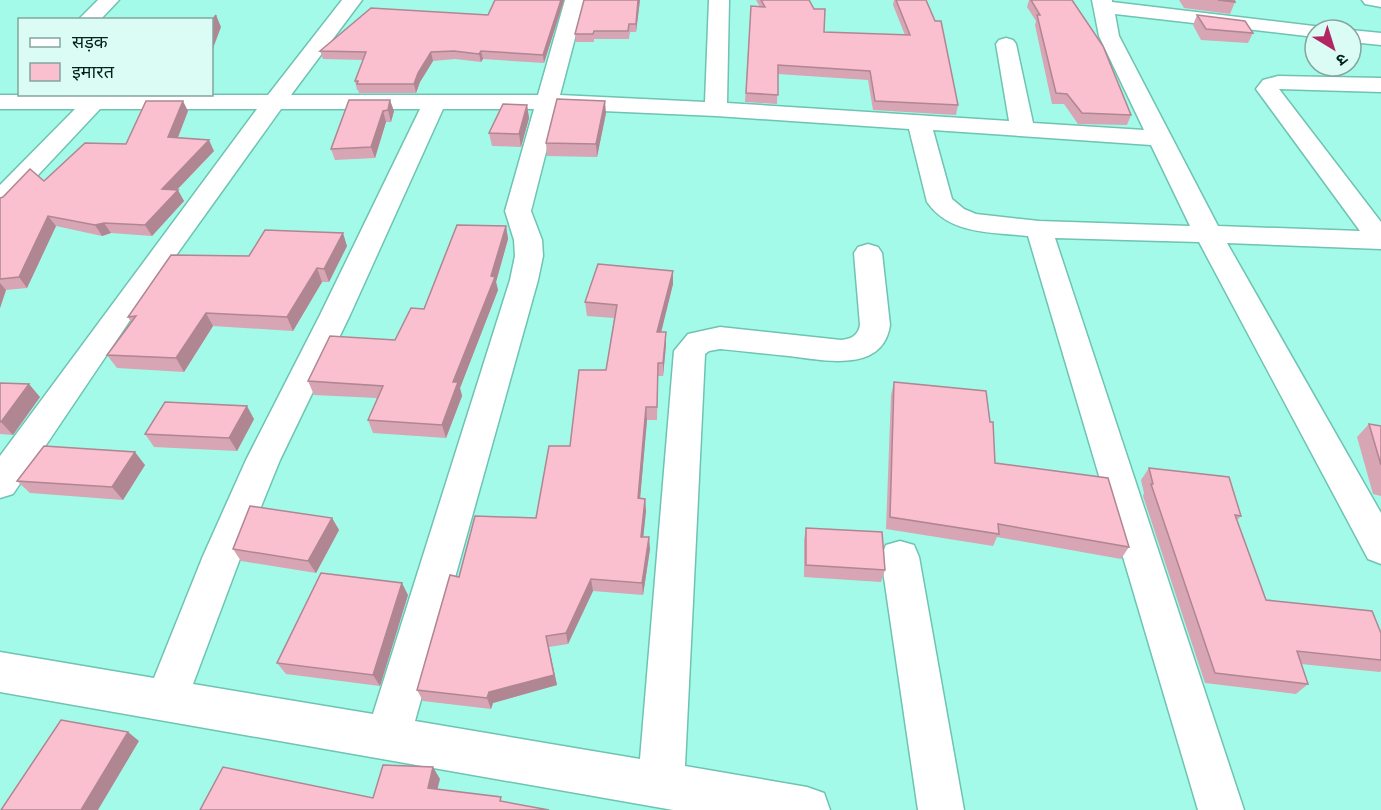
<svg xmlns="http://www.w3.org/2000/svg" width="1381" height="810" font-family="'PT Sans Narrow','Noto Sans Devanagari',sans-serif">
	<rect width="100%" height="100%" fill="#a4fae8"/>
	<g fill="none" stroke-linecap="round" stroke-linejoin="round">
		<g stroke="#6ec3b3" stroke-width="3">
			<g id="street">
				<path d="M98,0H119L100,20H78Z"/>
				<path d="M342,0H362L291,95H538L565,0H585L560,95L705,102L709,0H729L727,103L1009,121L996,44L999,40L1006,38L1013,40L1016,44L1033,123L1144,130L1099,36L1092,0H1112V2L1322,27L1324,30H1315V37L1115,14L1119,36L1218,226L1360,231L1256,89L1263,80L1278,76L1381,78V92L1279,89L1381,222V249L1227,243L1381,513V564L1368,559L1199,242L1055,238L1244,810H1198L1028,236C992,232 950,235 927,202L909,129L716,116L557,109L531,211L542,240L543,256L538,280L415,721L640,759L674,351L688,334L720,327L841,340C851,339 858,336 860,325L854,253L858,247L868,244L878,247L882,253L890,325C883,374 823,360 789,356C766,354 743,351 720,349L709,351L705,354L685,766L807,787L824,793L830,810H673L0,692V652L154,678L203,556L246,460L320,315L420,109H281L139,307L13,494L0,498V456L257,109H100L9,206L0,208V185L75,109H0V95H268ZM443,109H534L505,211L514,240L515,256L510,280L373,714L193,684L241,556L280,460L350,315ZM933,130L1151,145L1190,226L1039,221L976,214L964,209L952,199Z"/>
				<path d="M1362,0H1381V7L1365,4Z"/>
				<path d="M1351,30L1381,33V45L1351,42Z"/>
				<path d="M900,541L914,545L919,557L964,810H918L881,557L886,545Z"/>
			</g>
		</g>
		<use href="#street" fill="#fff" fill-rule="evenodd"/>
	</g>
	<g fill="#d7a5b3">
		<path d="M495,0H564L544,63L483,59L481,62L455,59L433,61L420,82L416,93H359L358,90H357L355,81L363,60L323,59L320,51L488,15Z"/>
		<path d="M640,0L636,32H630L629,39H594V42H576L575,34Z"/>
		<path d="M756,0H809L824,32L905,35L893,5L894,0H926L958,105L956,115L873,110L868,80L778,74L777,104L745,102L751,6L760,7Z"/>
		<path d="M1029,0H1072L1131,115L1127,125L1078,124L1064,104H1052L1035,25L1036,21L1027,7Z"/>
		<path d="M1179,0H1234L1235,2L1230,14L1184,8Z"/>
		<path d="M1197,15L1253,33L1248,43L1201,40L1193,25Z"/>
		<path d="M349,100L394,111L391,122H386L375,158L335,160L331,149Z"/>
		<path d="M527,105L529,118L521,147L492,146L489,133Z"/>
		<path d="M188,111L178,138L214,151L177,190L184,201L152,236L111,233L102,236L56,226L27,288L6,290L0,308V198L44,181L126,144Z"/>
		<path d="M606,113L597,157L547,156L546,143Z"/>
		<path d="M506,226L508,239L496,282L498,290L460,388L462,396L446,438L373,433L368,420L377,398L314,395L308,381L395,340Z"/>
		<path d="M347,246L329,282H322L293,331L213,326L184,372L117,368L107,355L131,322L128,317L249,256Z"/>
		<path d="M673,284L661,332L666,345L663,376H658L657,420H647L640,498L645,499L646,511L643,537L650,549L643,595L593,591L568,644L549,647L557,685L493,703L491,709L423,701L417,690L459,577L536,518L606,370L614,318L587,316L585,302Z"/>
		<path d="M894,382L995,463L1129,547L1121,559L997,537L993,546L886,529L891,395Z"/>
		<path d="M0,383L40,397L13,435L0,434Z"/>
		<path d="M254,419L237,451L154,447L145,434Z"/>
		<path d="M1369,424L1381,426V496L1373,494L1357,437Z"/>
		<path d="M145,465L123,500L30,493L17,481Z"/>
		<path d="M1149,468L1241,516L1237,520L1266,600L1381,633V671L1380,672L1301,664L1308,684L1296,694L1205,683L1143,496L1144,493L1141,480Z"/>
		<path d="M332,518L339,530L316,573L241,561L233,549Z"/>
		<path d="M806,528L885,570L881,582L804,577V540Z"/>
		<path d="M408,595L380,686L286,674L277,663Z"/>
	</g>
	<g fill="#af8692">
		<path d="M561,0H564L544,63L543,55Z"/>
		<path d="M638,0H640L636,32V24Z"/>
		<path d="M216,15L221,27L212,51V27Z"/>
		<path d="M481,51L483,59L481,62L479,54Z"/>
		<path d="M431,52L433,61L420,82L416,93L414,84L418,73Z"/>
		<path d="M390,100L394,111L391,122L388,110Z"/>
		<path d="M183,101L188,111L174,147L168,137Z"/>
		<path d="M605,101L606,113L597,157L596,144Z"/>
		<path d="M527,105L529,118L521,147L519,134Z"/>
		<path d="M383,111L386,122L375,158L371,147Z"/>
		<path d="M209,140L214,151L168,199L162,189Z"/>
		<path d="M178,190L184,201L152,236L145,225Z"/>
		<path d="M48,216L56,226L27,288L19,277Z"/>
		<path d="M104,223L111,233L102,236L95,225Z"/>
		<path d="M506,226L508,239L496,282L498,290L460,388L462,396L446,438L442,425L453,382L491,276Z"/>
		<path d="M343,233L347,246L329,282L324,269Z"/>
		<path d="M317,268L322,282L293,331L287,317Z"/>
		<path d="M673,271V284L658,345L657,332Z"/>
		<path d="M0,283L6,290L0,308Z"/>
		<path d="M206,313L213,326L184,372L176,358Z"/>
		<path d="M666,332V345L663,376V363Z"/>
		<path d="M29,384L40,397L13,435L1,422Z"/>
		<path d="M247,406L254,419L237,451L229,438Z"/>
		<path d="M646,407L647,420L639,511L638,498Z"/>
		<path d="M135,452L145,465L123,500L112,487Z"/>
		<path d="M645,499L646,511L642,549L641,537Z"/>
		<path d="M332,518L339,530L316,573L308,561Z"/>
		<path d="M649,537L650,549L643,595L642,583Z"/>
		<path d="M591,579L593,591L568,644L566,633Z"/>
		<path d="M402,583L408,595L380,686L373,675Z"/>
		<path d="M546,636L557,685L493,703L491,709L487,698L489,692Z"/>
		<path d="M128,732L139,741L98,810H81Z"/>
		<path d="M433,767L440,779L435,799L428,788Z"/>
	</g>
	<g fill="#fac0d0" stroke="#af8692" stroke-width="1.5">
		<path d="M495,0H561L543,55L481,51L479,54L454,51L431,52L418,73L414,84H357L358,81H355L366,52L320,51L371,8L488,15Z"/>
		<path d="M584,0H638L636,24H629L628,31H594L593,34H575Z"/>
		<path d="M761,0H809L814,9H825L824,32L910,35L896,0H926L935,21H941L958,105L875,101L870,71L778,65V95L746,93L751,6L765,7Z"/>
		<path d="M1031,0H1072L1103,46L1131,115L1082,113L1067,94L1056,93L1037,15H1040Z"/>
		<path d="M1218,0H1234L1235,2Z"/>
		<path d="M216,15L212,27V20Z"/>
		<path d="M1197,15L1245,21L1253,33L1206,29Z"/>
		<path d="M557,99L605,101L596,144L546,143Z"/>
		<path d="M349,100H390L388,110L383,111L371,147L331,149Z"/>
		<path d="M146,101H183L168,137L209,140L162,189L178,190L145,225L104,223L95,225L48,216L19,277L0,279V198L3,197L30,169L44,181L85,143L126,144Z"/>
		<path d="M503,104L527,105L519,134L489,133Z"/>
		<path d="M457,225L506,226L491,276L495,277L453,382H458L442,425L368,420L383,386L308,381L330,336L395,340L411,308L424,309Z"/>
		<path d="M265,230L343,233L324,269L317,268L287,317L206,313L176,358L107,355L136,316L128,317L171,255L249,256Z"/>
		<path d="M598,264L673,271L657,332H666L663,363H658L657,407H646L638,498L645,499L641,537H649L642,583L591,579L566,633L546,636L554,675L489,692L487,698L417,690L450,575L459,577L475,516L536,518L549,446H570L579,370H606L617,305L585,302Z"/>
		<path d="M894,382L986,391L990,422H993L995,463L1108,478L1129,547L998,524L999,534L890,517Z"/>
		<path d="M0,383L29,384L1,422H0Z"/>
		<path d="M165,402L247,406L229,438L145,434Z"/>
		<path d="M1369,424L1381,426V465Z"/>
		<path d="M44,446L135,452L112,487L17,481Z"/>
		<path d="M1149,468L1229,477L1241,516L1235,515L1266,600L1372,611L1381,633V660L1297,651L1308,684L1215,673L1151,484H1153Z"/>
		<path d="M250,506L332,518L308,561L233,549Z"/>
		<path d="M806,528L882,532L885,570L806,565Z"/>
		<path d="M321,573L402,583L373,675L277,663Z"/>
		<path d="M61,720L128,732L81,810H1Z"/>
		<path d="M383,765L433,767L428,788L501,797L500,801L549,810H200L223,767L373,798Z"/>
	</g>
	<rect x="18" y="18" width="195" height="78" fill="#dbfcf4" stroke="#83a59e" stroke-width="1.5"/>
	<rect x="30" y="38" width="30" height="9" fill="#ffffff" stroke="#83a59e" stroke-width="1.5"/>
	<text x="72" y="48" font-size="18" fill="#00221c">सड़क</text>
	<rect x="30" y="63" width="30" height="18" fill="#fac0d0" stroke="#83a59e" stroke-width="1.5"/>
	<text x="72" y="78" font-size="18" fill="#00221c">इमारत</text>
	<g transform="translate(1333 48) rotate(142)"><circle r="28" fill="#dbfcf4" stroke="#83a59e" stroke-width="1.5"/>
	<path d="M0-4.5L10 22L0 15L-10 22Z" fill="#b22662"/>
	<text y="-9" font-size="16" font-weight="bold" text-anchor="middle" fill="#00221c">उ</text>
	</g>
</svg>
